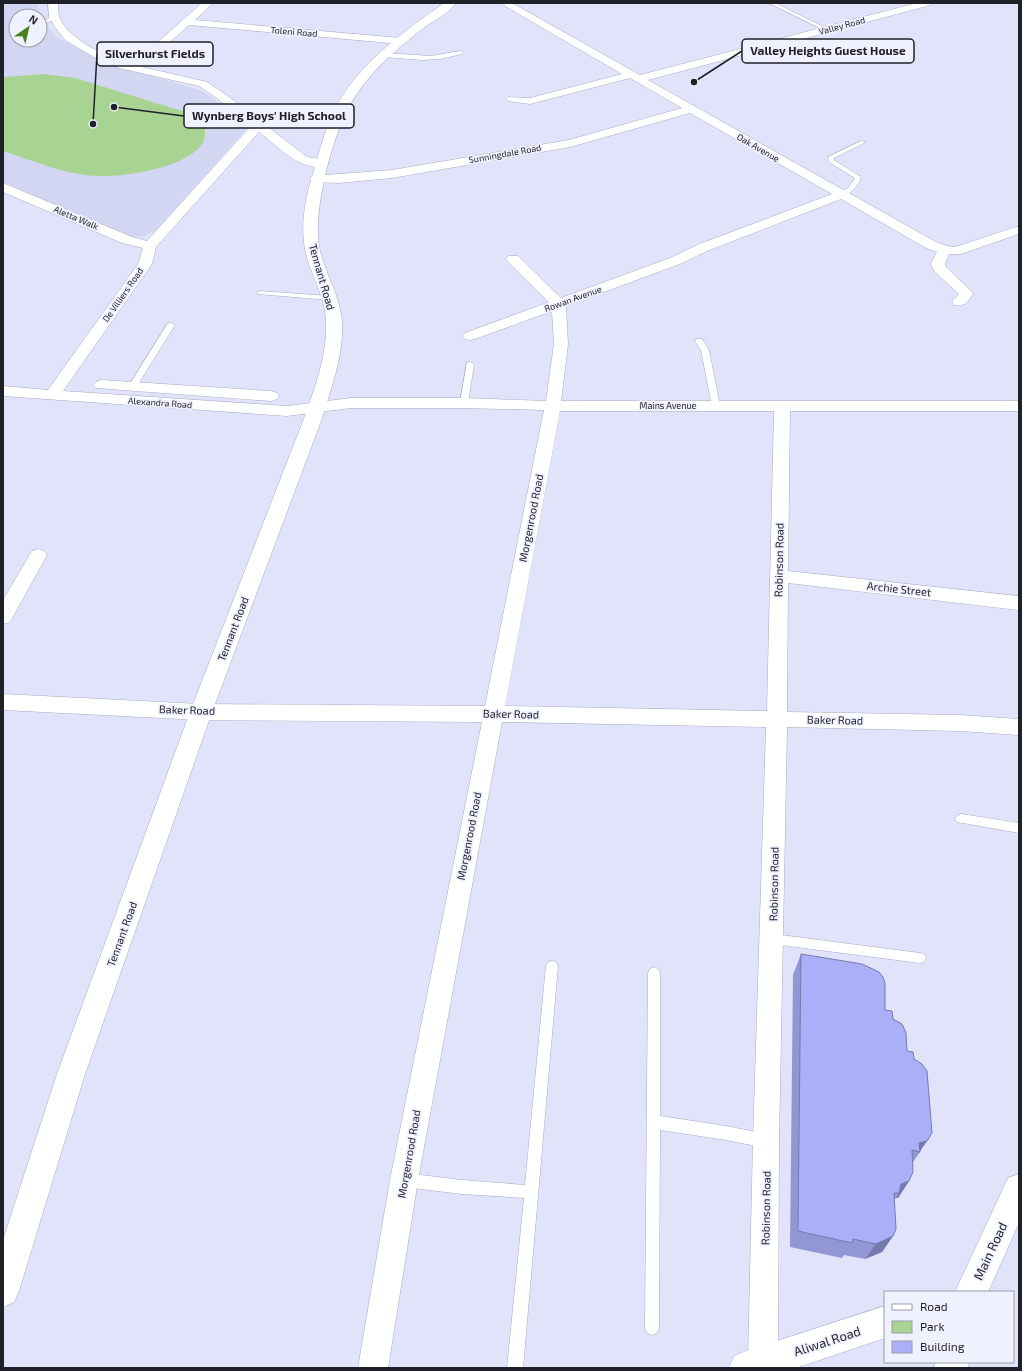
<svg xmlns="http://www.w3.org/2000/svg" width="1022" height="1371" font-family="'Exo 2',sans-serif">
	<rect width="100%" height="100%" fill="#e0e3f9"/>
	<path fill="#d2d6f3" d="M3,3H37L40,9L36,14L33,16H16V40H40V25L46,24L56,37L92,56L119,67L201,90L250,125L155,231L144,236L131,237L3,182Z"/>
	<path fill="#a9d393" d="M44,74L75,78L182,111C192,115 207,121 205,135C202,165 130,176 106,176C70,177 37,162 3,151V77Z"/>
	<g fill="none" stroke-linecap="round" stroke-linejoin="round">
		<g stroke="#a9acc1" stroke-width="1">
			<g id="lane">
				<path d="M769,3H775L830,30L826,31Z"/>
				<path d="M52,15L56,16L52,21L40,24V21L48,19Z"/>
				<path d="M460,51L463,53L462,54L440,59L422,60L385,57L382,55L385,53L431,56Z"/>
				<path d="M861,141L866,142L834,158V160L861,177C858,187 849,197 838,196V194L849,187L855,178L829,162L828,157Z"/>
				<path d="M260,291L329,296L333,298L329,300L258,294V292Z"/>
				<path d="M168,323H171L175,325L135,389H129L128,387Z"/>
				<path d="M696,339H702L709,350L720,406L719,408H716L712,406L701,350L695,341Z"/>
				<path d="M467,362H470L474,364L468,403L464,405L460,403Z"/>
				<path d="M961,814L1019,823V833L957,822L955,819L957,816Z"/>
				<path d="M773,934L920,953L924,954L926,958L924,962L920,963L773,944L769,943L767,939L769,935Z"/>
				<path d="M552,961L556,962L558,966L523,1368H507L524,1198L462,1194L404,1187L399,1185L397,1180L399,1175L404,1173L462,1180L525,1185L546,966L548,962Z"/>
				<path d="M654,967L658,969L660,973V1116L726,1126L766,1134L771,1136L773,1141L771,1146L766,1148L726,1140L660,1130L659,1328L657,1333L652,1335L647,1333L645,1328L648,973L650,969Z"/>
			</g>
		</g>
		<g stroke="#a9acc1" stroke-width="1">
			<g id="street">
				<path d="M48,3H58C58,7 58,12 59,16C65,38 111,60 132,65L202,3H213L195,20L401,38L406,41L401,44L189,25L142,67L207,82L225,94L307,157L326,160L328,163L326,166C300,172 278,146 259,132L156,247L152,264L63,391L287,406L351,398H464L546,401L554,344L552,311L475,339L470,340L465,339L463,336L465,333L549,302L508,262L506,259L508,256H518L561,298L670,258L697,245L832,194L690,113L570,147L392,178L339,183L312,182L310,179L312,176L392,170L569,140L682,108L630,78L530,104L508,101L506,99L508,97L530,98L622,74L500,3H512L640,75L917,3H933L931,5L648,80L936,242L947,246L955,247L1019,226V234L961,254H949L945,264L946,267L973,293C969,302 964,307 954,305L952,302L959,294L935,272L931,264L937,252L926,248L841,199L707,251L680,264L566,306L568,344L561,401H1019V411H790L788,571L1019,596V610L788,583L787,712L960,715L1019,719V735L960,731L787,727L779,1141L778,1362L776,1368H750L748,1362L753,1141L766,727L502,722L418,1180L388,1368H358L390,1180L482,722L201,720L3,710V694L201,704L485,706L544,410L464,408H351L287,416L3,396V386L48,390L138,264L143,248L122,243L3,192V183L132,237L147,241L251,126L217,98L199,86L119,68L94,57L65,40L55,27L49,16ZM560,411H774L767,711L505,706Z"/>
				<path d="M101,380L271,391L277,393L279,396L277,399L271,401L96,388L93,385L96,382Z"/>
				<path d="M38,549L44,551L47,555L10,622L3,624V600L32,551Z"/>
			</g>
		</g>
		<g stroke="#a9acc1" stroke-width="1">
			<g id="secondary">
				<path d="M444,3H456C449,13 435,20 425,27C396,49 368,73 350,105C332,136 311,216 320,251C326,275 340,296 342,321C344,355 331,389 321,421L212,712L85,1074L19,1291L14,1302L3,1307V1240L57,1074L190,712L303,421C316,385 332,344 324,306C319,284 306,265 304,242C301,217 307,192 315,167C320,149 325,130 333,113C356,65 402,33 444,3Z"/>
				<path d="M1019,1174V1223L988,1292H955L1008,1178Z"/>
				<path d="M885,1306V1338L796,1368H729L734,1356L746,1351Z"/>
				<path d="M935,1362H969L968,1368H934Z"/>
			</g>
		</g>
		<use href="#lane" fill="#fff" fill-rule="evenodd"/>
		<use href="#street" fill="#fff" fill-rule="evenodd"/>
		<use href="#secondary" fill="#fff" fill-rule="evenodd"/>
	</g>
	<path fill="#9296d4" d="M801,954L885,1010L893,1019L907,1051L914,1059L927,1141L913,1162L909,1181L898,1198H896L894,1200L893,1236L882,1252L865,1259L844,1255L842,1258L790,1247L793,975Z"/>
	<g fill="#777aad">
		<path d="M927,1141L915,1158L920,1152L919,1143Z"/>
		<path d="M909,1181L898,1198H896L899,1193L901,1184Z"/>
		<path d="M893,1236L882,1252L865,1259L876,1244Z"/>
	</g>
	<path fill="#aaaff7" stroke="#777aad" d="M801,954L862,964L879,972L883,977L885,983V1010L892,1011L893,1019L902,1024L906,1033L907,1051L913,1052L914,1059L922,1064L927,1071L932,1133L927,1141L919,1143L920,1152L912,1150L913,1172L909,1181L901,1184L899,1193H894L896,1229L893,1236L876,1244L853,1239L852,1243L798,1231Z"/>
	<g text-anchor="middle" stroke-width="3.5" stroke-linejoin="round" paint-order="stroke">
		<g font-size="9" fill="#1f2028" stroke="#eff1fe">
			<text transform="translate(842 26) rotate(-15)" y="3">Valley Road</text>
			<text transform="translate(294 32) rotate(5)" y="3">Toleni Road</text>
			<text transform="translate(758 148) rotate(30)" y="3">Oak Avenue</text>
			<text transform="translate(505 154) rotate(-10)" y="3">Sunningdale Road</text>
			<text transform="translate(76 218) rotate(23)" y="3">Aletta Walk</text>
			<text transform="translate(123 295) rotate(-55)" y="3">De Villiers Road</text>
			<text transform="translate(573 299) rotate(-20)" y="3">Rowan Avenue</text>
			<text transform="translate(160 403) rotate(4)" y="3">Alexandra Road</text>
			<text x="668" y="409">Mains Avenue</text>
		</g>
		<g font-size="11" fill="#1f2028" stroke="#eff1fe">
			<text transform="translate(322 277) rotate(74)" y="4">Tennant Road</text>
			<text transform="translate(531 518) rotate(-79)" y="4">Morgenrood Road</text>
			<text transform="translate(779 560) rotate(-89)" y="4">Robinson Road</text>
			<text transform="translate(899 589) rotate(6)" y="4">Archie Street</text>
			<text transform="translate(233 629) rotate(-69)" y="4">Tennant Road</text>
			<text transform="translate(187 710) rotate(2)" y="4">Baker Road</text>
			<text transform="translate(511 714) rotate(1)" y="4">Baker Road</text>
			<text transform="translate(835 720) rotate(1)" y="4">Baker Road</text>
			<text transform="translate(469 836) rotate(-79)" y="4">Morgenrood Road</text>
			<text transform="translate(774 884) rotate(-89)" y="4">Robinson Road</text>
			<text transform="translate(122 934) rotate(-70)" y="4">Tennant Road</text>
			<text transform="translate(409 1154) rotate(-80)" y="4">Morgenrood Road</text>
			<text transform="translate(766 1208) rotate(-89)" y="4">Robinson Road</text>
		</g>
		<g font-size="13" fill="#1f2028" stroke="#eff1fe">
			<text transform="translate(990 1251) rotate(-65)" y="5">Main Road</text>
			<text transform="translate(827 1341) rotate(-18)" y="5">Aliwal Road</text>
		</g>
	</g>
	<path fill="none" stroke="#1f2028" stroke-width="1.5" d="M694 82L742 51M93 124L97 54M114 107L184 116"/>
	<g fill="#1f2028" stroke="#eff1fe" stroke-width="1.5">
		<circle cx="694" cy="82" r="4"/>
		<circle cx="93" cy="124" r="4"/>
		<circle cx="114" cy="107" r="4"/>
	</g>
	<g fill="#eff1fe" stroke="#1f2028" stroke-width="1.5">
		<rect x="742" y="39" width="172" height="24" rx="4"/>
		<rect x="97" y="42" width="116" height="24" rx="4"/>
		<rect x="184" y="104" width="170" height="24" rx="4"/>
	</g>
	<g font-size="12" text-anchor="middle" font-weight="bold" fill="#1f2028">
		<text x="828" y="55">Valley Heights Guest House</text>
		<text x="155" y="58">Silverhurst Fields</text>
		<text x="269" y="120">Wynberg Boys' High School</text>
	</g>
	<rect width="1022" height="1371" fill="none" stroke="#1f2028" stroke-width="8"/>
	<rect x="884" y="1291" width="130" height="72" fill="#eff1fe" stroke="#9c9da8"/>
	<rect x="892" y="1304" width="20" height="6" fill="#ffffff" stroke="#9c9da8"/>
	<text x="920" y="1311" font-size="12" fill="#1f2028">Road</text>
	<rect x="892" y="1321" width="20" height="12" fill="#a9d393" stroke="#9c9da8"/>
	<text x="920" y="1331" font-size="12" fill="#1f2028">Park</text>
	<rect x="892" y="1341" width="20" height="12" fill="#aaaff7" stroke="#9c9da8"/>
	<text x="920" y="1351" font-size="12" fill="#1f2028">Building</text>
	<g transform="translate(28 28) rotate(34)"><circle r="19" fill="#eff1fe" stroke="#9c9da8"/>
	<path d="M0-3L7 15L0 10L-7 15Z" fill="#48821d"/>
	<text y="-6" font-size="11" font-weight="bold" text-anchor="middle" fill="#1f2028">N</text>
	</g>
</svg>
